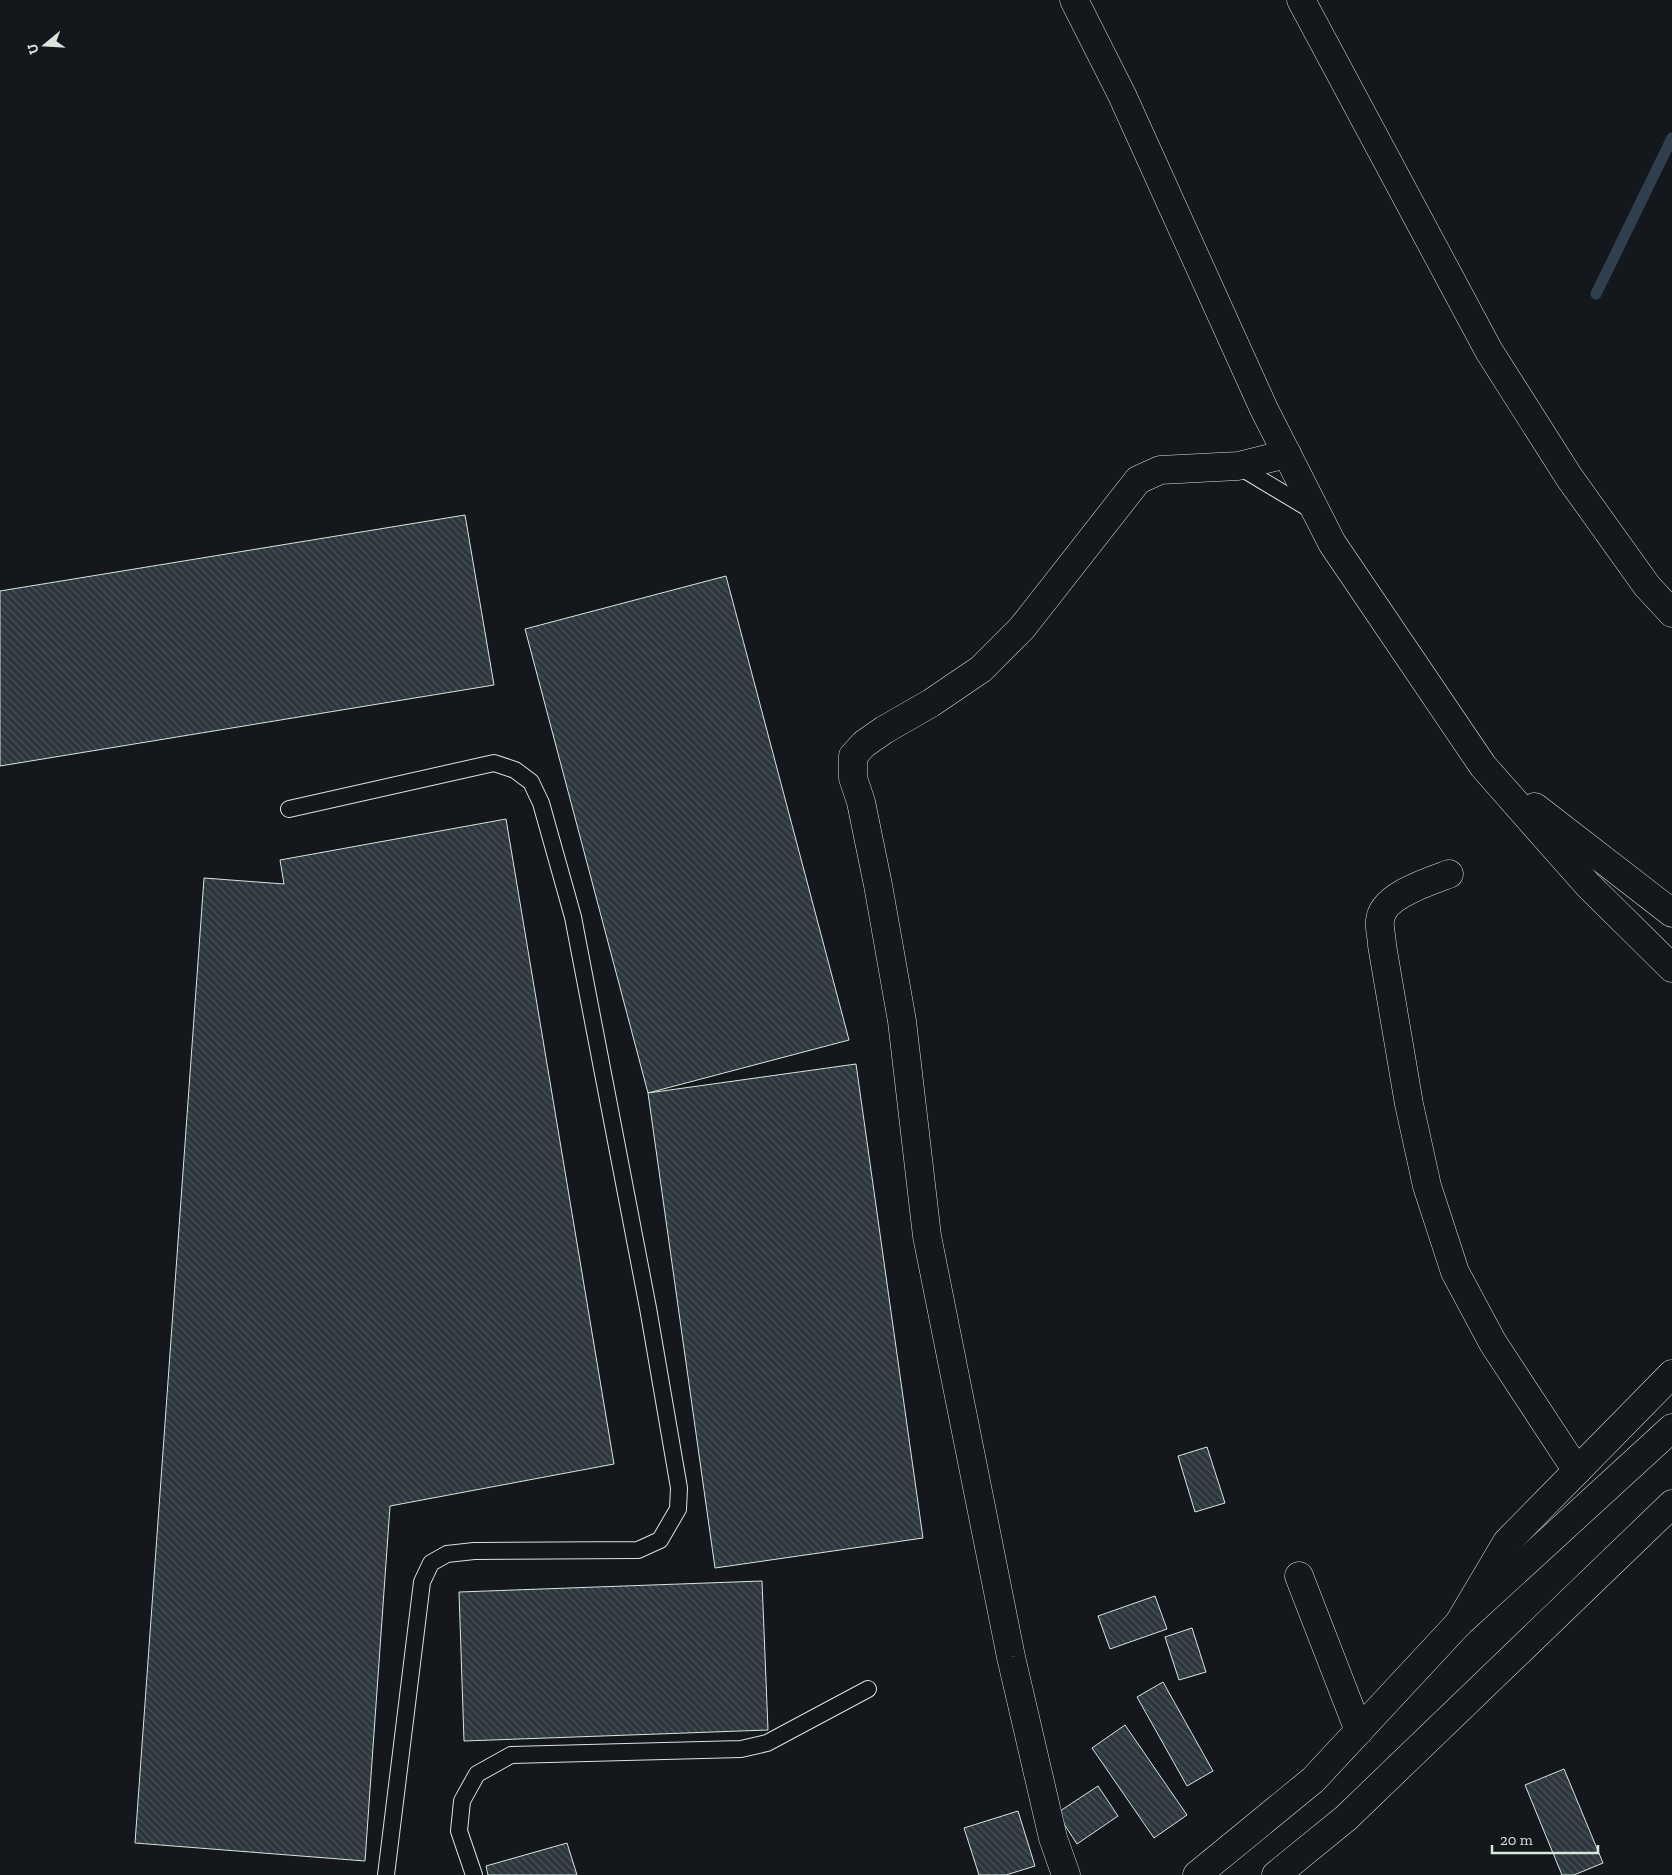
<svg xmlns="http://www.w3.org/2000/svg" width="1672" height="1875" font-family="'Zilla Slab',serif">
	<defs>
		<pattern id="building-back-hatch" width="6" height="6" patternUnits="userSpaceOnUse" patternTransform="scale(1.25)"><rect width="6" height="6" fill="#2c363c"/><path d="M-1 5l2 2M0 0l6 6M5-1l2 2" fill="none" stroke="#4a5358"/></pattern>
	</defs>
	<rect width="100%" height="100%" fill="#14181c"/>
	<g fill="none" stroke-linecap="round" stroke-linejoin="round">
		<path stroke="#2f3f4d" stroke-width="11" d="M1596,294L1672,138"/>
	</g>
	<g fill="url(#building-back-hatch)" stroke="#d8e6dc">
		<path d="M465,515L494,685L0,766V591Z"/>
		<path d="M726,576L849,1040L648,1093L525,629Z"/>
		<path d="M506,819L614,1464L390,1506L365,1861L135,1843L204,878L284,884L280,860Z"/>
		<path d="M856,1064L923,1538L715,1568L648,1093Z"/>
		<path d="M1207,1447L1225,1503L1195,1512L1178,1456Z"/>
		<path d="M762,1581L768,1730L464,1741L459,1592Z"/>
		<path d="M1155,1596L1167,1629L1110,1649L1098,1616Z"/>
		<path d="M1192,1628L1206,1672L1179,1680L1165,1637Z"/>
		<path d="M1163,1682L1213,1771L1187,1786L1137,1697Z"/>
		<path d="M1125,1725L1187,1815L1154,1838L1092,1748Z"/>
		<path d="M1564,1769L1603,1863L1574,1875H1562L1525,1785Z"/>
		<path d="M1098,1786L1118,1816L1077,1844L1057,1813Z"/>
		<path d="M1018,1811L1035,1866L1006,1875H979L964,1828Z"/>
		<path d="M567,1843L577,1875H488L486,1866Z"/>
	</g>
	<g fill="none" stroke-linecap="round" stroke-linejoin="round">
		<g stroke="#d8e6dc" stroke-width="18">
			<g id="service">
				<path d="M1238,466L1313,511"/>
				<path d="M289,809L494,763L515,770L531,782L541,803L573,917L648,1308L679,1488L678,1509L660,1540L638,1550L474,1551L447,1554L431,1563L422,1582L386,1875"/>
				<path d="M474,1875L459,1831L462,1801L477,1774L511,1755L741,1749L767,1743L868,1689"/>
			</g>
		</g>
		<g stroke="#d8e6dc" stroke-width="29">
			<g id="minor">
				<path d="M1449,874C1430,881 1381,896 1380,921C1379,929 1382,937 1382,945L1409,1104L1427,1186L1455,1272L1493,1343L1577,1471"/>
				<path d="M1299,1576L1359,1731"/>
				<path d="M1066,1875L1053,1838L1011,1657L927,1236L902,1021L878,885L861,802L853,778V756L864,744L884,730L931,703L981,669L1022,628L1138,480L1160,470L1238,466L1287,454"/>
			</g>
		</g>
		<g stroke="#d8e6dc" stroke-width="29">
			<g id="trunk">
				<path d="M1197,1875L1313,1780L1459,1623L1672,1428"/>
				<path d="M1276,1875L1346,1818L1672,1504"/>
			</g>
		</g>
		<g stroke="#d8e6dc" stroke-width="29">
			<g id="motorway">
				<path d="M1074,0L1122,95L1264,409L1332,543L1483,766L1588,885L1672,968"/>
				<path d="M1301,0L1489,351L1569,477L1647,586L1672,613"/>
				<path d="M1535,807L1672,913"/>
				<path d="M1459,1623L1507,1542L1672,1374"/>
			</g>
		</g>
		<use href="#service" stroke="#14181c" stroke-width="16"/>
		<use href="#minor" stroke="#14181c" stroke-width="28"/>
		<use href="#trunk" stroke="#14181c" stroke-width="28"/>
		<use href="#motorway" stroke="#14181c" stroke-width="28"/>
	</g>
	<g transform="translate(45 45) rotate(252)" stroke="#14181c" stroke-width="4" paint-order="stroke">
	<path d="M0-4L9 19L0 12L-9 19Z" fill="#d8e6dc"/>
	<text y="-8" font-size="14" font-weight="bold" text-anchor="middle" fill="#d8e6dc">U</text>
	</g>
	<path d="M1492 1845v8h106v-8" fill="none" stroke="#d8e6dc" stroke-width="2.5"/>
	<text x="1500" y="1845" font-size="15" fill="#d8e6dc" stroke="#14181c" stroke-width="4" paint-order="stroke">20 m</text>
</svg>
